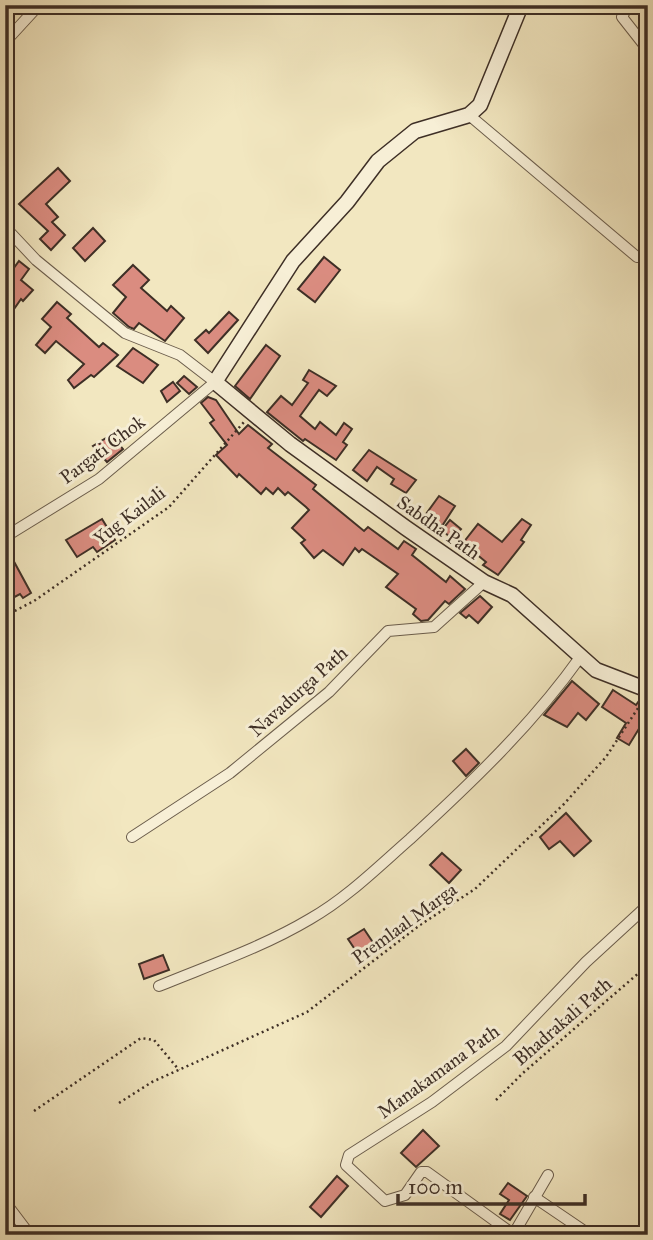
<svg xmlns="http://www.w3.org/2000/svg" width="653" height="1240" font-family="'IM FELL Great Primer',serif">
	<rect width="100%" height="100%" fill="#f2e7c0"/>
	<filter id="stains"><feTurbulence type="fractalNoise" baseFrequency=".00286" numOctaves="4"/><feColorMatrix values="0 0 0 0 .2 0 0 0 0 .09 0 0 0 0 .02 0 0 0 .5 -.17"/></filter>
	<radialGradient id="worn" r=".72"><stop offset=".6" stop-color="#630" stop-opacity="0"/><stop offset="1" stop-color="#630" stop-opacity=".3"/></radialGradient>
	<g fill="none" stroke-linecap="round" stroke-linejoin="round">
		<path stroke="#9bbfb5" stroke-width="23" d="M5,1222L14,1235"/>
	</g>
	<g fill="#da8c80" stroke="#3e2f26" stroke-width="2">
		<path d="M58,168L70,181L46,204L58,217L52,222L65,235L51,250L40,239L48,231L19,204Z"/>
		<path d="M93,228L105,241L85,261L73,248Z"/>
		<path d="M324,257L340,270L315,302L298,289Z"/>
		<path d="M19,261L29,269L21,280L33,290L23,301L21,299L5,322V280Z"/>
		<path d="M133,265L149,280L141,288L167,311L171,306L184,318L165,341L139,323L134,329L129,327L113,313L126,297L113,285Z"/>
		<path d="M57,302L71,314L67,318L99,347L103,343L118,355L94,377L91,375L74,388L68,380L84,364L56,341L45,353L36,345L51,327L42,319Z"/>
		<path d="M229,312L238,320L208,353L195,340L206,330L209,333Z"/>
		<path d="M266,345L280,356L250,399L235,386Z"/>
		<path d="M133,348L158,365L143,383L117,366Z"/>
		<path d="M309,370L336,386L327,396L319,390L300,416L315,429L320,422L336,435L344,423L352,429L343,442L347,445L336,460L305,439L303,441L267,412L281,396L292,405L308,383L303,380Z"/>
		<path d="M184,376L197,387L189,394L177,383Z"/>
		<path d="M173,382L180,391L167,402L161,391Z"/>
		<path d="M208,397L216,400L239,434L248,425L272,444L268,448L316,485L313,489L364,531L368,527L398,549L404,541L416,549L412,555L446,582L450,576L465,589L449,604L445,601L428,620L421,621L413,614L416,609L386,587L398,574L362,549L359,552L355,548L343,565L323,550L314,558L301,543L305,540L292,528L309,510L306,507L288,492L285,495L278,488L273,494L266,488L261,494L239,474L237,477L216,455L227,445L210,423L214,420L201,403Z"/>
		<path d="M111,435L123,449L107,462L93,446Z"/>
		<path d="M369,450L416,480L406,493L391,484L394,479L377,467L367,481L353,470Z"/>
		<path d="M439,496L455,506L442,526L426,514Z"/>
		<path d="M102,519L115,540L97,552L93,547L77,557L66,540Z"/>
		<path d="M522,519L531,525L521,540L524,542L498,575L483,565L486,562L463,543L478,524L502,542Z"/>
		<path d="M450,520L461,529L452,539L442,530Z"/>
		<path d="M5,545L31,593L23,598L20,594L5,602Z"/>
		<path d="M480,596L492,607L478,623L469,615L466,618L460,613Z"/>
		<path d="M572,681L599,704L586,720L578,713L567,727L544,715Z"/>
		<path d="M613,690L636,705L641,698L648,699V714L629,745L617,738L626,723L602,707Z"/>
		<path d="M466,749L479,763L466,776L453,761Z"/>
		<path d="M566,813L591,841L574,856L560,841L549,849L540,837Z"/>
		<path d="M442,853L461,870L449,883L430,865Z"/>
		<path d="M364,929L376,947L360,957L348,939Z"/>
		<path d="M163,955L169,970L144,979L139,964Z"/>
		<path d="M423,1130L439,1146L416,1167L401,1153Z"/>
		<path d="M337,1176L348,1186L321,1217L310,1207Z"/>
		<path d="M508,1183L527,1196L510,1220L500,1214L509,1200L500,1194Z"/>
	</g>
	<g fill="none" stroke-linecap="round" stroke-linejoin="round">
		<g stroke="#6b5d4c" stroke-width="12">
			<g id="street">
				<path d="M628,5L622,17L648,50"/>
				<path d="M5,42L39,5"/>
				<path d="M469,115L637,257"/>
				<path d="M5,227L36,260L125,333L180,355L215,382L99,479L5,537"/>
				<path d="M132,837L230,773L329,692L388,631L434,627L484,582"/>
				<path d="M159,986C210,965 263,947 310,919C347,898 378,867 410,839C472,782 532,725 581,656"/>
				<path d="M534,1197L590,1235"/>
				<path d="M5,1202L30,1235"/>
				<path d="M513,1234L427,1172H421L405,1195L385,1201L346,1165L349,1155L432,1102L506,1046L586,962L648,905"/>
				<path d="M513,1235L548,1175"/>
			</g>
		</g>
		<g stroke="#3e2f26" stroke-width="17">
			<path id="secondary" d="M521,5L480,105L469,115L415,131L378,161L347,202L293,261L215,382L290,444L406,528L484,582L512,595L596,670L648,690"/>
		</g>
		<g stroke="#3e2f26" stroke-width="2.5" stroke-dasharray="2 3.5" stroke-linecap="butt">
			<path d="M5,616L34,601L169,507L244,422"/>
			<path d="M496,1100L523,1073L648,965"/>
			<path d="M119,1103L152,1082L307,1012L420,925L475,889L564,804L606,757L642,702"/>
			<path d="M34,1111L141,1038L154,1040L179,1070"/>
		</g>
		<use href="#street" stroke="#f7efd6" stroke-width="10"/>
		<use href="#secondary" stroke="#f7efd6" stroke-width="14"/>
	</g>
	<g text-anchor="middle" stroke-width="6" stroke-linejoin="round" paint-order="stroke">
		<g font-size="19" fill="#3e2f26" stroke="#f7efd6">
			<text transform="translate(102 449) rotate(-37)" y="7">Pargati Chok</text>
			<text transform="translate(129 515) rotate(-37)" y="7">Yug Kailali</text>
			<text transform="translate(439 527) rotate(35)" y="7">Sabdha Path</text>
			<text transform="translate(298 691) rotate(-42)" y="7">Navadurga Path</text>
			<text transform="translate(404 923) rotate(-36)" y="7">Premlaal Marga</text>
			<text transform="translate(562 1021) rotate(-41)" y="7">Bhadrakali Path</text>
			<text transform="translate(438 1071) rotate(-36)" y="7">Manakamana Path</text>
		</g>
	</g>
	<rect width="653" height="1240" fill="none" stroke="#f2e7c0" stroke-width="28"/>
	<rect x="7" y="7" width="639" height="1226" fill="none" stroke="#3e2f26" stroke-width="3.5"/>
	<rect x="14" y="14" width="625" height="1212" fill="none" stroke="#3e2f26" stroke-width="2"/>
	<path d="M398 1194v10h187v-10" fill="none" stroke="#3e2f26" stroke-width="3.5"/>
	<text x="408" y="1194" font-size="21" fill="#3e2f26" stroke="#f7efd6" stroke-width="5" paint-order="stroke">100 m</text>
	<rect width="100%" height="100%" filter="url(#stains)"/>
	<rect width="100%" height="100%" fill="url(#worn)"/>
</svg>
